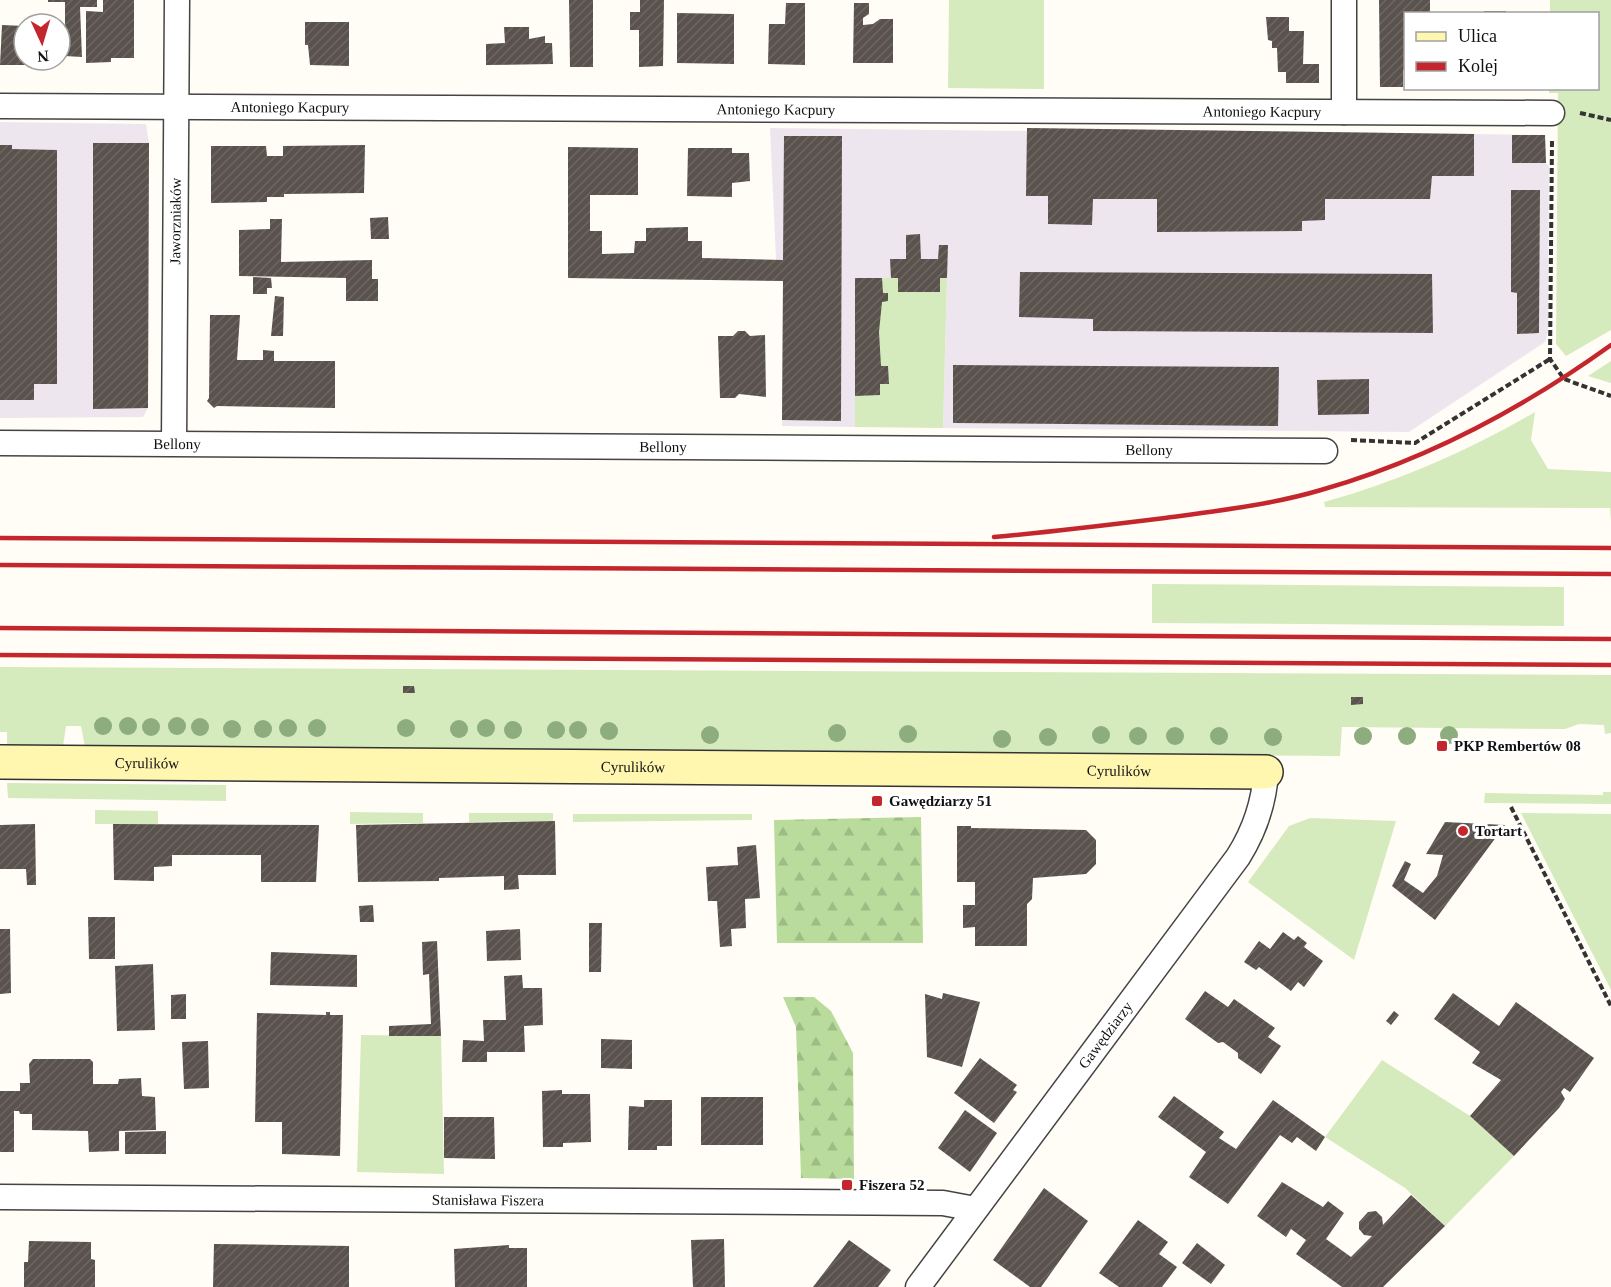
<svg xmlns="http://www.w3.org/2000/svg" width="1611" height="1287" font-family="'Times New Roman',serif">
	<defs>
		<pattern id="forest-firs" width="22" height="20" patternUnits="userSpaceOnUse" patternTransform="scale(1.5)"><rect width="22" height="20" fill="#b9dc9c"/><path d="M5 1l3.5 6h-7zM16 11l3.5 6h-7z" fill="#9ebc85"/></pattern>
		<pattern id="building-hatch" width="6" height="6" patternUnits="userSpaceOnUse" patternTransform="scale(1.5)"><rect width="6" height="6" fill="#5a524d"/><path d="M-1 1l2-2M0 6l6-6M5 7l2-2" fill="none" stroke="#6d6662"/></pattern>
	</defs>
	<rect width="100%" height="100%" fill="#fffdf5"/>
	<g fill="#eee6ef">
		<path d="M0,122L146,124L149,143L148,408L143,417L0,418Z"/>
		<path d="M770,128L1027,131V128L1545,135L1546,163L1549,166L1548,332L1545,342L1409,432L943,428L947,279L855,278V427L782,426L783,260H776Z"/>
	</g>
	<g fill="#d5ebbd">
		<path d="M949,0H1044V89L948,88Z"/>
		<path d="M1550,0H1611V330L1566,356L1556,344L1558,93H1549V89L1598,88V14L1550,13Z"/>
		<path d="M855,278H947L943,428L855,427Z"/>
		<path d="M1611,361V383L1588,376Z"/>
		<path d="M1535,412L1531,440L1548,469L1611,472V521L1610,508L1325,507L1324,502C1399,481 1468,451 1535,412Z"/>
		<path d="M1152,584L1564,587V626L1152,623Z"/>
		<path d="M0,667L1611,675V733L1605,734L1604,725L1579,724L1565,729L1342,727L1340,756L85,747L81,726H66L63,746L7,747V732H0Z"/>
		<path d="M7,783L226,785V801L8,798Z"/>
		<path d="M1603,792H1611V804L1484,803L1485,793L1603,795Z"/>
		<path d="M95,810L158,811V824H95Z"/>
		<path d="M350,812L423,813V823L350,824Z"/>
		<path d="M469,813H553V821L469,822Z"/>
		<path d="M1521,813L1611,814V990Z"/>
		<path d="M573,814H752V820L573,822Z"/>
		<path d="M1310,818L1396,821L1354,960L1248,882L1289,826Z"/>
		<path d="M361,1035L441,1036L444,1174L357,1172Z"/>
		<path d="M1382,1060L1470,1116L1514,1156L1445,1226L1405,1188L1325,1137Z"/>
	</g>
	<g fill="url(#forest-firs)">
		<path d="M921,817L923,943H777L774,820Z"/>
		<path d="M783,997H814L831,1011L853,1053L854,1179L801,1178L796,1027Z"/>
	</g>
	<g fill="url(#building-hatch)">
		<path d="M48,0H97V7H80L82,57L65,56V2H48Z"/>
		<path d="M103,0H134V58H111V62L86,63V11L103,12Z"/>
		<path d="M569,0H593V67H570Z"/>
		<path d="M640,0H664L663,66L639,67V30H630V12H640Z"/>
		<path d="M1379,0H1430V14H1406V70H1403V87H1380Z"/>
		<path d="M786,3H805V65L768,64L769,24H785Z"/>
		<path d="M854,3H869V14L863,18V25L873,24L880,19H893V63H853Z"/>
		<rect x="1484" y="11" width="22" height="3"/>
		<path d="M677,13L734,14V64L677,63Z"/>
		<path d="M1266,17H1289V31H1304L1303,64H1319V83H1286V72H1278L1277,48H1272V41L1268,40Z"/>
		<path d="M305,22H349V66L310,65L308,45H305Z"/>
		<path d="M2,25L24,26V60H46V65H0Z"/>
		<path d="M504,27H529V39L545,36V43H552L553,64L486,65V44L505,43Z"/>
		<path d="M1027,128L1474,134V176H1432L1430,199H1325V220L1302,221V231L1157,232V199H1093L1092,225L1048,224V196H1026Z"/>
		<path d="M1512,135H1545L1546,163H1512Z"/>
		<path d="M784,136H842L841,421L782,420L783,281L568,278V147L638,148V195H590V231H602V254L634,253L635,241H646V228L688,227V241H702V258L783,260Z"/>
		<path d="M93,143H149L148,408L93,409Z"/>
		<path d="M0,145H12V149L57,150V384H34V400H0Z"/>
		<path d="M365,145L364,193L284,194V197H267V202L211,203V146H266L267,156H283V146Z"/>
		<path d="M688,148H732V153H749L750,181L732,183V197L687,196Z"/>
		<path d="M1511,190H1540L1539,333L1517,334V293L1511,292Z"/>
		<path d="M388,217L389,239H371L370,218Z"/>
		<path d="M270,219H282L281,262L372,260V279H378V301H346V278L239,276V230L270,229Z"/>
		<path d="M920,234L921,259H938L939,245H948L947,278H940V292H898V278H891L890,259H906V235Z"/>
		<path d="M1020,272L1432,274L1433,333L1093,331V319L1019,317Z"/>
		<path d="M253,277L271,278L272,288H267V294H253Z"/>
		<path d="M855,278H882L883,293H888V301L882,302L879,332L881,366H888L889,384H880V395L855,396Z"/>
		<path d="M275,296L284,297L283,336H271Z"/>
		<path d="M210,315H240L237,360H263V350L274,351V361H335V408L217,406L214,408L207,401L209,398Z"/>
		<path d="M738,331H745L750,336L765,335L766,397L739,394L735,398H720L718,336H733Z"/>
		<path d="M953,365L1279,367L1278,426L953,423Z"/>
		<path d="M1369,379V414L1318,415L1317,380Z"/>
		<path d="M403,686H414L415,693H403Z"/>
		<path d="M1351,697H1363V704L1351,705Z"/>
		<path d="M555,821L556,875H518L519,889L504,890V876L439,878V881L358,882L356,825Z"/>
		<path d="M1445,822L1505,825L1435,920L1392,886L1405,861L1411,864L1404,880L1423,893L1437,876L1443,855L1426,854Z"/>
		<path d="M35,824L36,885H27L26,869H0V825Z"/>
		<path d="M113,824L319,825L316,882H261V855H172V866L154,867V881L114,880Z"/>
		<path d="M957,826H971V828L1086,830L1096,840V864L1086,874L1033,878L1032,899L1027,904V946H975V927L963,928V905H975V882H957Z"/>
		<path d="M756,845L760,898L745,899L746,928L731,929L732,946L720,947L717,901H708L706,867L738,865L737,847Z"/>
		<path d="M373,905L374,922H360L359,906Z"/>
		<path d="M88,917H115V959H89Z"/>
		<path d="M589,923H602L601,972H589Z"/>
		<path d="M0,929H10L11,993L0,994Z"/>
		<path d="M520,929L521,960L487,961L486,931Z"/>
		<path d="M1283,932L1294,940L1298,936L1307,943L1304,947L1323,961L1304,987L1298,982L1291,991L1259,967L1256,970L1244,962L1259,941L1270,949Z"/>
		<path d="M437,941L441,1036H389V1026L431,1024L429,974L423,975L422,942Z"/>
		<path d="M271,952L357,955V987L270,985Z"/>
		<path d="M153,964L155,1030L117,1031L115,966Z"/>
		<path d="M522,975L523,988H542L543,1025L524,1026L525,1052H487V1062H462L463,1040L484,1041L483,1020H506L504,976Z"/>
		<path d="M1205,991L1228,1007L1234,999L1275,1028L1268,1037L1281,1046L1261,1074L1238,1058V1053L1223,1042L1218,1043L1185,1019Z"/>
		<path d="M943,993L980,1002L962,1067L927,1057L925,994L942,999Z"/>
		<path d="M1453,993L1499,1026L1516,1002L1594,1058L1570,1092L1564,1088L1561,1092L1565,1099L1559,1108L1514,1156L1470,1116L1501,1080L1472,1063L1480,1052L1434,1019Z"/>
		<path d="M186,994V1019H171V995Z"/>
		<path d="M1394,1011L1399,1015L1391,1025L1386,1021Z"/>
		<path d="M326,1012H330V1015H343L340,1156L282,1154V1122H255L257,1013L326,1015Z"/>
		<path d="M601,1039L632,1040V1069L601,1068Z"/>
		<path d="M208,1041L209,1088L184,1089L182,1042Z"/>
		<path d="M980,1058L1017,1085L1013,1090L1017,1092L994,1123L954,1093Z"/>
		<path d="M33,1059H90L93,1062V1084H118L119,1079L141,1078L142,1096L155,1097L156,1130L119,1131V1151L89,1152L88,1131L32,1130V1114H20L19,1111H14V1152H0V1091H20V1083H30L29,1064Z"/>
		<path d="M562,1090V1094H590L591,1142L563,1143V1147H543L542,1091Z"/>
		<path d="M1174,1096L1224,1132L1219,1138L1236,1149L1273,1100L1325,1137L1316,1151L1297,1137L1292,1143L1280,1135L1228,1204L1189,1177L1206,1152L1158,1117Z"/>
		<rect x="701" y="1097" width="62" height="48"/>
		<path d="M644,1100H672V1146H657V1150H628L629,1106L644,1107Z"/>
		<path d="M965,1110L997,1133L970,1172L938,1148Z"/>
		<path d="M444,1117H494L495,1159L444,1158Z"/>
		<path d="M166,1131V1154H125V1132Z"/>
		<path d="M1282,1182L1323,1207L1328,1201L1344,1213L1326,1239L1351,1257L1372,1236L1364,1235L1359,1229V1222L1368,1212L1376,1211L1382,1217L1383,1225L1411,1195L1445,1226L1383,1287H1342L1296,1254L1306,1240L1291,1229L1286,1237L1257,1216Z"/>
		<path d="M1044,1188L1088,1221L1041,1287H1030L993,1260Z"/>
		<path d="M1138,1220L1168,1242L1159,1254L1177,1267L1162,1287H1119L1099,1273Z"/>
		<path d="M724,1239L725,1287H693L691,1240Z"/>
		<path d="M849,1240L891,1270L878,1287H813Z"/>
		<path d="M29,1241L91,1242V1259L95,1260V1287H24V1262H28Z"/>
		<path d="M1197,1243L1225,1265L1211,1284L1182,1263Z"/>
		<path d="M214,1244L349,1246V1287H213Z"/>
		<path d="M509,1245V1248H527V1287H455L454,1249Z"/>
	</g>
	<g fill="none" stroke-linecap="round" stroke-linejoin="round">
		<g stroke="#444" stroke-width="27">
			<g id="minor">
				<path id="s1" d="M0,106L1552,113"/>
				<path d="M1344,112V0"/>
				<path id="s2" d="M0,443L1325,451"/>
				<path id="s3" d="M174,443L177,0"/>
				<path id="s4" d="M0,1197L943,1203L975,1209"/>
				<path id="s5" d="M918,1287L1238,857C1255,830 1264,804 1266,772"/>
			</g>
		</g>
		<g stroke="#333" stroke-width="36">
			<g id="secondary">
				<path id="s6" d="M0,762L1266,772"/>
			</g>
		</g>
		<g stroke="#333" stroke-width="4" stroke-dasharray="6 3" stroke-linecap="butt">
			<path d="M1580,113L1611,120"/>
			<path d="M1552,141L1550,359L1564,379L1611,396"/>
			<path d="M1351,440L1415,443L1550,359"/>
			<path d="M1511,807L1611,1006"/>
		</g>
		<use href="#minor" stroke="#fff" stroke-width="24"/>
		<use href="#secondary" stroke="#fff6b0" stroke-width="33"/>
		<g stroke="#c4262e" stroke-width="4.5">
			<path d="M994,537C1051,532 1108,525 1165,518C1217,511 1270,505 1321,490C1426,460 1522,409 1611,345"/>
			<path d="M0,538L1611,548"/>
			<path d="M0,565L1611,574"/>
			<path d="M0,628L1611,639"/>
			<path d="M0,655L1611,665"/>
		</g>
	</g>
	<g fill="#8dad7f">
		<circle cx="103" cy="726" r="9"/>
		<circle cx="128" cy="726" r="9"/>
		<circle cx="177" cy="726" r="9"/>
		<circle cx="151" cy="727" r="9"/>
		<circle cx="200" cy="727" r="9"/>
		<circle cx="288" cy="728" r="9"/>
		<circle cx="317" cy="728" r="9"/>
		<circle cx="406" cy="728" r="9"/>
		<circle cx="486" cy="728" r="9"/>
		<circle cx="232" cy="729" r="9"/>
		<circle cx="263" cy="729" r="9"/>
		<circle cx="459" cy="729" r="9"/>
		<circle cx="513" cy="730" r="9"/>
		<circle cx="556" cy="730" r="9"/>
		<circle cx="578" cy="730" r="9"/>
		<circle cx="609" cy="731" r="9"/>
		<circle cx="837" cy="733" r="9"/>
		<circle cx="908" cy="734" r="9"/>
		<circle cx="710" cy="735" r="9"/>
		<circle cx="1101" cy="735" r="9"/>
		<circle cx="1449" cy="735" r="9"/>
		<circle cx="1138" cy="736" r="9"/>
		<circle cx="1175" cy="736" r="9"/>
		<circle cx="1219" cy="736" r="9"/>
		<circle cx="1363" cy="736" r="9"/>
		<circle cx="1407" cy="736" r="9"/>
		<circle cx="1048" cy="737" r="9"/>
		<circle cx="1273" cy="737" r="9"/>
		<circle cx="1002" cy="739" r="9"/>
	</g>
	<g fill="#c4262e" stroke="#fff" stroke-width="2">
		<rect x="1436" y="740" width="12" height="12" rx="3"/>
		<rect x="871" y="795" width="12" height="12" rx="3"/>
		<circle cx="1463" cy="831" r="6"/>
		<rect x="841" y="1179" width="12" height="12" rx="3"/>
	</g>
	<g text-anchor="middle" stroke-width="6" stroke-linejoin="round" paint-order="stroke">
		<g font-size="15" fill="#111" stroke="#fff">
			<text dy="5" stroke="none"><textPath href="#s1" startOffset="290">Antoniego Kacpury</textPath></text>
			<text dy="5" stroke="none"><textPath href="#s1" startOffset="776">Antoniego Kacpury</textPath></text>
			<text dy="5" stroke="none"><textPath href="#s1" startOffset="1262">Antoniego Kacpury</textPath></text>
			<text dy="5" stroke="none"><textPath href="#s3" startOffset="222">Jaworzniaków</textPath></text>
			<text dy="5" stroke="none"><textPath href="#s2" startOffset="177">Bellony</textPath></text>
			<text dy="5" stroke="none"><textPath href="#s2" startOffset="663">Bellony</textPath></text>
			<text dy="5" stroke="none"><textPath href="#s2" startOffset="1149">Bellony</textPath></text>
			<text dy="5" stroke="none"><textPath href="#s6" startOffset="147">Cyrulików</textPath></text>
			<text dy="5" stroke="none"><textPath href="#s6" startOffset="633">Cyrulików</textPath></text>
			<text dy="5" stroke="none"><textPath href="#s6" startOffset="1119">Cyrulików</textPath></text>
			<text dy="5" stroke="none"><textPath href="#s5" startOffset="314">Gawędziarzy</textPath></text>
			<text dy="5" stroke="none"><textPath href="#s4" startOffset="488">Stanisława Fiszera</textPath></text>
		</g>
		<g font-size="15" font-weight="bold" fill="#111" stroke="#fff" text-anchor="start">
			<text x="1454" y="751">PKP Rembertów 08</text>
			<text x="889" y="806">Gawędziarzy 51</text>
			<text x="1475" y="836">Tortart</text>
			<text x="859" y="1190">Fiszera 52</text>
		</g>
	</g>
	<rect x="1404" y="12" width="195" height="78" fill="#ffffff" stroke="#a0a0a0" stroke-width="1.5"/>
	<rect x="1416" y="32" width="30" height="9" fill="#fff6b0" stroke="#a0a0a0" stroke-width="1.5"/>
	<text x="1458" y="42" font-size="18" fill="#111111">Ulica</text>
	<rect x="1416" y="62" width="30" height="9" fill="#c4262e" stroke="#a0a0a0" stroke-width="1.5"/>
	<text x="1458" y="72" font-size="18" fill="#111111">Kolej</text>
	<g transform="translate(42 42) rotate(176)"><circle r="28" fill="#ffffff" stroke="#a0a0a0" stroke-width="1.5"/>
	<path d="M0-4.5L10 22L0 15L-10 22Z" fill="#c4262e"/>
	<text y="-9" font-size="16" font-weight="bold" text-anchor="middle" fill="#111111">N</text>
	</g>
</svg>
